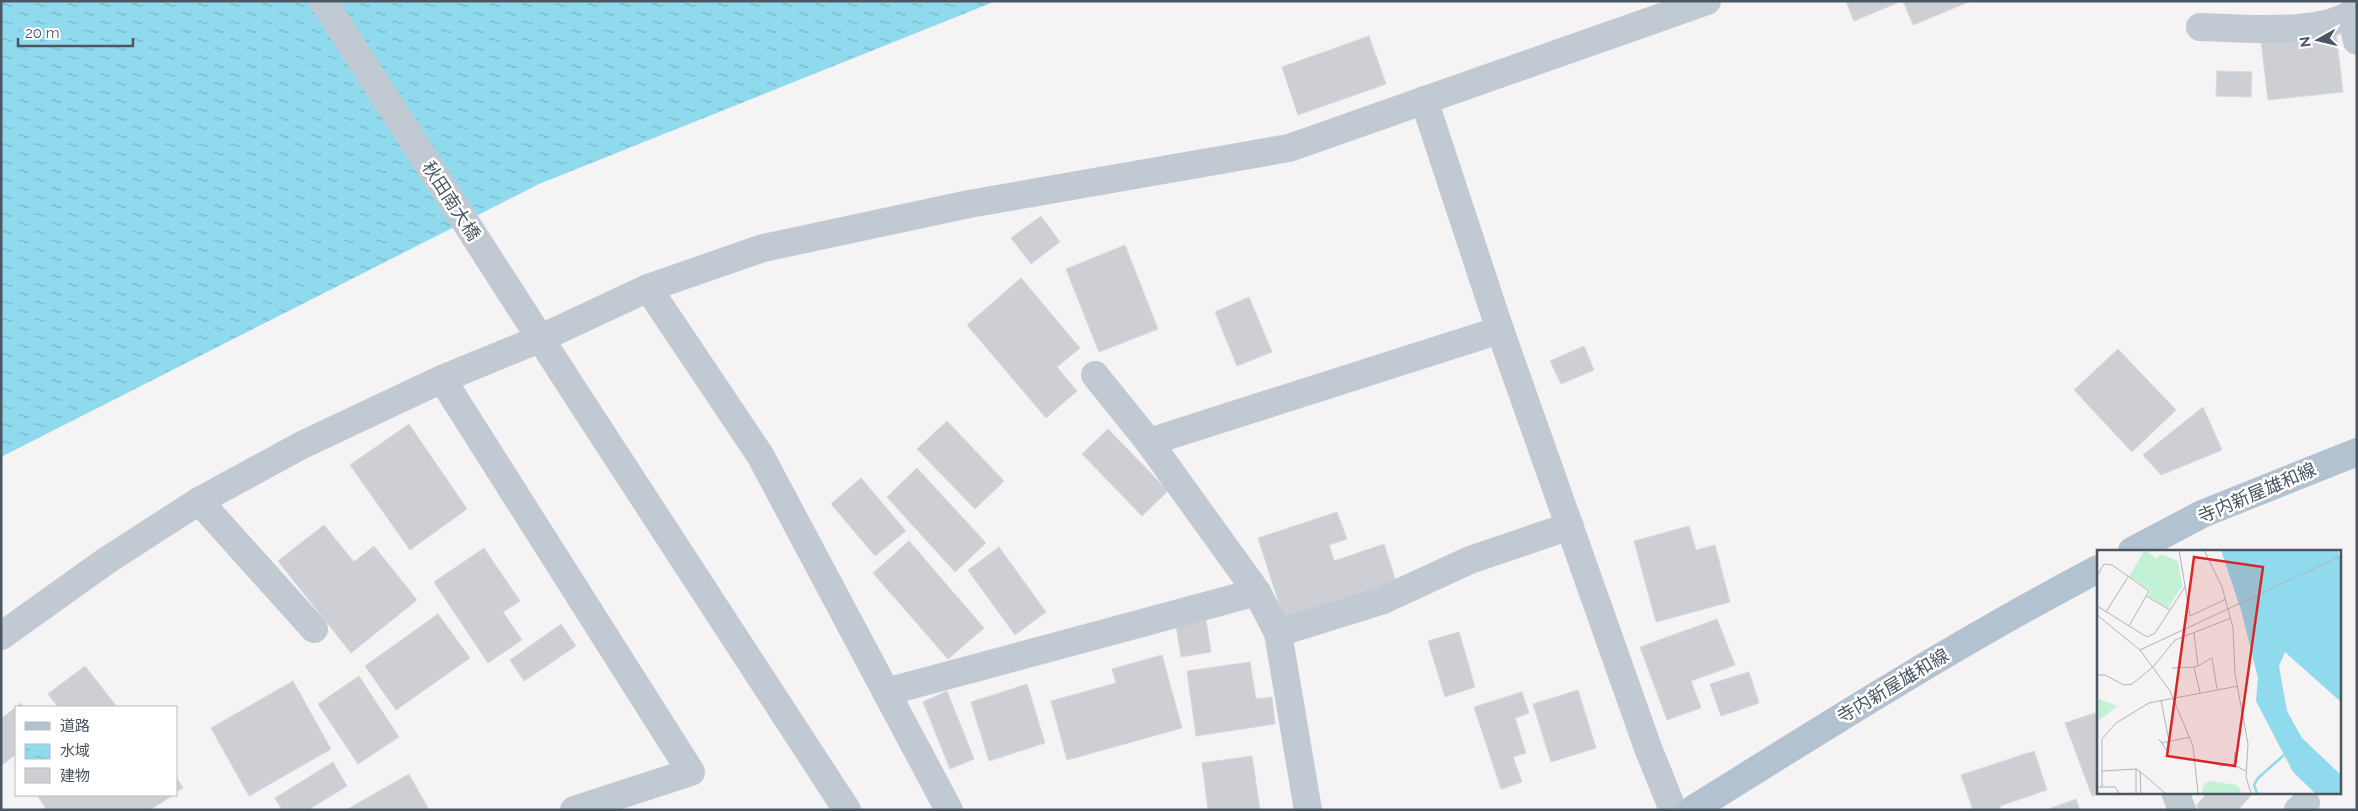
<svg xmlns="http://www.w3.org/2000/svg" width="2358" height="811" font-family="Raleway,'Noto Sans JP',sans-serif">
	<defs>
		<pattern id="water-ripples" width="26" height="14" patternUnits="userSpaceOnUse" patternTransform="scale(1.25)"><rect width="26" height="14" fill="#90daee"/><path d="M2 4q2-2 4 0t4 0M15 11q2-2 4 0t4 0" fill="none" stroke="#78b4c4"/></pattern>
	</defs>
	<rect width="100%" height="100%" fill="#f5f3f3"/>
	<path fill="url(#water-ripples)" d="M1,1H996L539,184L1,457Z"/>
	<g fill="#cdcfd5" stroke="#d7d9de">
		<path d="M1846,1H1902L1854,21Z"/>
		<path d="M1903,1H1971L1913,25Z"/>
		<path d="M2336,33L2343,92L2268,100L2261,41Z"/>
		<path d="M1369,36L1386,84L1298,115L1282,67Z"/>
		<path d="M2217,71L2252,72L2251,97L2216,96Z"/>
		<path d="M1041,216L1060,242L1031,264L1011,238Z"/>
		<path d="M1125,245L1158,329L1099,352L1066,269Z"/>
		<path d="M1021,278L1080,348L1057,367L1077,391L1046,418L967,325Z"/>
		<path d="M1249,297L1272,352L1237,366L1215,312Z"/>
		<path d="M1584,346L1594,370L1561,384L1550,361Z"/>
		<path d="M2118,349L2176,410L2132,452L2074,390Z"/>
		<path d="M2203,407L2222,450L2161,475L2143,455Z"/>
		<path d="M947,421L1004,481L975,509L917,449Z"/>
		<path d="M409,424L467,509L410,550L350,465Z"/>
		<path d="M1108,429L1168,491L1142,516L1082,454Z"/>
		<path d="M917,468L986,543L955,572L887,497Z"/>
		<path d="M861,478L906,531L875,556L831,504Z"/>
		<path d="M1337,512L1347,539L1329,545L1334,561L1384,544L1396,582L1284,619L1258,538Z"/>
		<path d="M324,525L354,562L374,546L417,600L351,653L278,561Z"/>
		<path d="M1689,526L1696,550L1715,545L1730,602L1656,622L1634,541Z"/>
		<path d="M909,541L984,628L948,659L873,573Z"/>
		<path d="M999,547L1046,612L1015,635L968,570Z"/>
		<path d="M484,548L520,601L503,612L522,640L488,663L434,582Z"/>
		<path d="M438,614L470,658L396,710L365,666Z"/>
		<path d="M1717,619L1735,665L1691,681L1701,708L1667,720L1640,647Z"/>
		<path d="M1206,620L1211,652L1181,657L1176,625Z"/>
		<path d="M561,624L576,646L524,681L510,660Z"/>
		<path d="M1459,632L1475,687L1445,697L1428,641Z"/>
		<path d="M1162,655L1182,728L1067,760L1051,701L1116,683L1112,669Z"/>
		<path d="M1250,662L1256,699L1272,697L1275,724L1196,736L1187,671Z"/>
		<path d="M85,666L117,707H58L48,694Z"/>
		<path d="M1749,672L1759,703L1721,716L1710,684Z"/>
		<path d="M359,676L399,737L358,764L318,704Z"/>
		<path d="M293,681L331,749L249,796L211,728Z"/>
		<path d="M1027,684L1045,743L989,761L971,702Z"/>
		<path d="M1578,690L1596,748L1551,762L1533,704Z"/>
		<path d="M947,691L974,759L950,769L923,702Z"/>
		<path d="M1522,692L1529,713L1515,718L1526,753L1513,757L1522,782L1501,789L1474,707Z"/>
		<path d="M21,703L24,707H16V754L1,766V719Z"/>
		<path d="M2098,712V792H2104L2092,796L2065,723Z"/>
		<path d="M2034,751L2047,790L2000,806L2001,810H1973L1961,775Z"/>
		<path d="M1252,756L1260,810H1208L1202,763Z"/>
		<path d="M333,762L347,786L308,810H282L275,798Z"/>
		<path d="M409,774L429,810H346Z"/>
		<path d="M176,777L183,788L176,792Z"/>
		<path d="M2208,792H2254L2238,810H2200L2196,806Z"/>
		<path d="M37,795H173L150,810H47Z"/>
		<path d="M2076,799L2080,810H2046Z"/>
	</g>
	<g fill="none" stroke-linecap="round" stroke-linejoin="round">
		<g stroke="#c1cad2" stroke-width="28">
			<path d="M2351,15L2357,41"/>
			<path d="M2200,27C2240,28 2328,37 2357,9"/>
			<path d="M1424,100L1500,330L1648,748L1673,810"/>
			<path d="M648,288L760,455L949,810"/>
			<path d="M1095,375L1149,442"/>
			<path d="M442,379L691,772L574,810"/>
			<path d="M580,400L847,810"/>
			<path d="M199,501L314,629"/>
			<path d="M1257,592L1278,633L1381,601L1470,560L1570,526"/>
			<path d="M1278,633L1308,810"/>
			<path d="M1,636L106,561L199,501L302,445L442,379L537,340L648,288L763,248L969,204L1289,148L1707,1"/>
			<path d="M886,692L1257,592L1149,442L1500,330"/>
			<path d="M2175,792L2182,810"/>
			<path d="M2298,810L2306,803"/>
		</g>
		<g stroke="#b3c2d1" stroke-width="28">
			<path d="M2132,551L2202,514L2357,452"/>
			<path d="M1692,810C1826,726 1959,642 2098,569"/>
		</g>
		<path stroke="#c1cad2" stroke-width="28" d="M323,1L580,400"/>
	</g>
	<g text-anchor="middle" stroke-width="5" stroke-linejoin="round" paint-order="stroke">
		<g font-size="18" fill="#4a5661" stroke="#fff">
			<text transform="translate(451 201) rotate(57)" y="6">秋田南大橋</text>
			<text transform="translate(2257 493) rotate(-23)" y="6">寺内新屋雄和線</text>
			<text transform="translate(1893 686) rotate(-31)" y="6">寺内新屋雄和線</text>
		</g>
	</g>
	<g transform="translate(2097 550)">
		<rect width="244" height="244" fill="#f5f3f3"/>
		<path d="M0,148L20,156L0,172ZM112,231L140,235L145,243H105L107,234Z" fill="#c3f1d5"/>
		<path d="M48,0L60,9L64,4L81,11L85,36L71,58L51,46L54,41L32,26Z" fill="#c3f1d5"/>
		<path d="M124,0H241L244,12V152L188,102L182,116L190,161L205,188L244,225V243H218L196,222L159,151L161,128L144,60Z" fill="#90daee"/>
		<path fill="none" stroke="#90daee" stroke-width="2.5" d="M160,243L157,235L161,228L187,205"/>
		<path fill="none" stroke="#b1b4b9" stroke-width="1" d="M82,0L93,66L129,49M107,0L125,37L136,78L138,124L151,194L149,227L154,243M0,26L7,14L15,15L52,41L32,76M49,46L73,60M0,56L50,87L58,83L88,37M9,62L31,27M0,65L43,100L73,141L96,196L101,243M97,83L101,116L115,108L120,139M43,100L244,6M101,116L97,117L103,143M75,118L97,117M0,125H8L27,135L35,134L56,117L78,90L134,68M64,150L72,191M62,189L71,202M65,193L93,187M138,202L137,215L149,221M122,216L137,215M39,219V243M5,221L40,219L68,243M43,221L44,243M0,237H18L22,243M5,237V189L19,173L52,153L141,136"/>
		<path fill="#d62828" fill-opacity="0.15" stroke="#d62828" stroke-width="2.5" d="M97,7L166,17L138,216L70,206Z"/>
		<rect width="244" height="244" fill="none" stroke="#4a5661" stroke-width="2.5"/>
	</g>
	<rect width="2358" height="811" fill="none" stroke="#4a5661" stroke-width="5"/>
	<rect x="15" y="706" width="162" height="90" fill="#ffffff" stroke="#b7bbc0"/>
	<rect x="25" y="722" width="25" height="8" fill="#b3c2d1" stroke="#b7bbc0"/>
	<text x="60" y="731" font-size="15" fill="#4a5661">道路</text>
	<rect x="25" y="744" width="25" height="15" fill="url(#water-ripples)" stroke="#b7bbc0"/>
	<text x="60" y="756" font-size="15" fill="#4a5661">水域</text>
	<rect x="25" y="768" width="25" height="15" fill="#cdcfd5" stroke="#b7bbc0"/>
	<text x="60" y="781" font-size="15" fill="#4a5661">建物</text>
	<g transform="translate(2318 40) rotate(262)" stroke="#ffffff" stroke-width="4" paint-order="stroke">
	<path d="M0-4L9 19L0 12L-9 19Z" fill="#4a5661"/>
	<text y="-8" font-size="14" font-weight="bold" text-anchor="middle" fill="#4a5661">N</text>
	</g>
	<path d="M18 38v8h115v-8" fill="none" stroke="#4a5661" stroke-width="2.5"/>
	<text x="25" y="38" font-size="15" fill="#4a5661" stroke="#ffffff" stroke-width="4" paint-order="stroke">20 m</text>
</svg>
